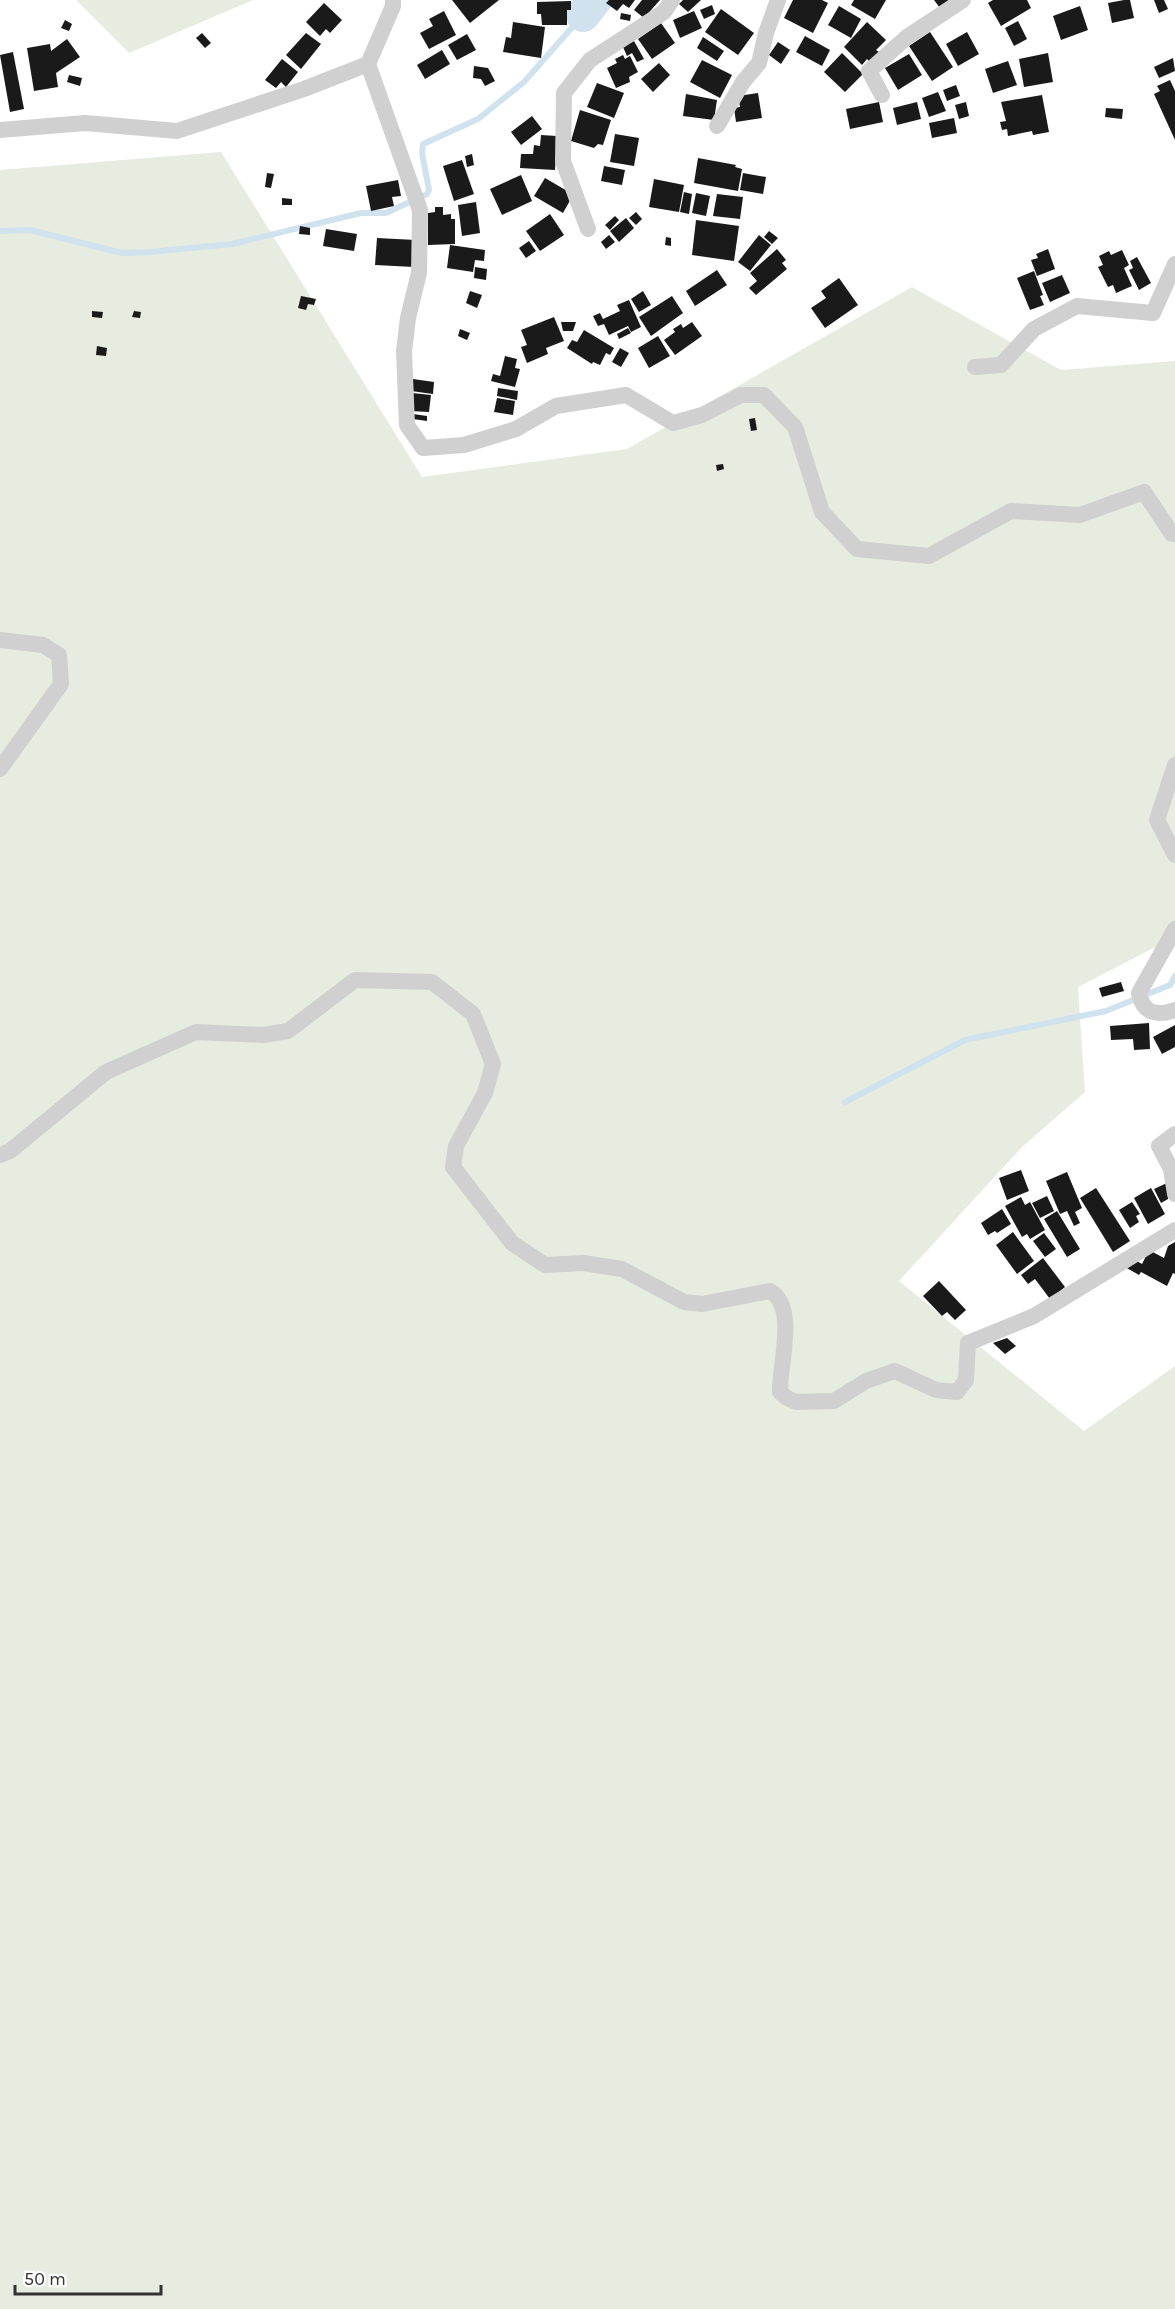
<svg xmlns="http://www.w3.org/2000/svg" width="1175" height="2309" font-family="Karla,sans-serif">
	<rect width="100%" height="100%" fill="#fff"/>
	<g fill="#e6ecdf">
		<path d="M76,0H253L129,53Z"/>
		<path d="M221,152L422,477L627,449L912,287L1061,370L1175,361V937L1078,987L1085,1092L1022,1147L899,1281L1084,1431L1175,1366V2309H0V170Z"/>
	</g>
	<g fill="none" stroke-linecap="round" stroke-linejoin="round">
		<g stroke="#cfe2ee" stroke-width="6">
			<path d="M0,231L30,230L122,253L150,252L232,244L361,213H386L427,194L429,190L422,153L423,144L478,119L524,82L583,15"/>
			<path d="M845,1102L965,1040L1106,1011L1170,985L1175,976"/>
		</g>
		<path stroke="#cfe2ee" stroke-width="34" d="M583,15L595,0"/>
	</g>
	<g fill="#1a1a1a">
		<path d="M452,0H499L470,23Z"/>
		<path d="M609,0H635L629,8L623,4L617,11L606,3Z"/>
		<path d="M642,0H660L644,18L634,10Z"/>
		<path d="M683,0H701L688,12L679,4Z"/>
		<path d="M793,0H822L828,3L813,33L784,18Z"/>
		<path d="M854,0H886L875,19L851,5Z"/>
		<path d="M934,0H952L940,8Z"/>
		<path d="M993,0H1027L1031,8L1001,26L988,3Z"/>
		<path d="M1124,0H1130L1134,18L1112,23L1108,3Z"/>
		<path d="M1154,0H1164L1168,9L1159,13Z"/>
		<path d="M571,1V10H567V25H542L541,14H537V2Z"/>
		<path d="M324,3L342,20L330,33L326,29L320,36L306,22Z"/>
		<path d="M712,5L715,14L704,19L700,10Z"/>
		<path d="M839,6L861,19L851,38L828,25Z"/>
		<path d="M1080,6L1088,30L1061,40L1053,16Z"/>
		<path d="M721,9L754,33L738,55L705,32Z"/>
		<path d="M444,11L456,35L429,49L420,33L433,26L429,19Z"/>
		<path d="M694,11L702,28L680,38L673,20Z"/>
		<path d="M621,13L631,15L630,21L620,19Z"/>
		<path d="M65,20L72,24L69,31L61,28Z"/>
		<path d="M1018,21L1027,39L1014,46L1005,28Z"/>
		<path d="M513,22L545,27L541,58L503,52L506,37L511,38Z"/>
		<path d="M867,22L886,40L876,50L879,52L870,62L867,59L862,65L844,47Z"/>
		<path d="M661,23L675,43L652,59L638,39Z"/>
		<path d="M930,32L953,67L932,81L909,46Z"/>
		<path d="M967,32L979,54L958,66L946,44Z"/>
		<path d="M202,33L211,43L205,48L196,38Z"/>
		<path d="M306,33L321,44L301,69L286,55Z"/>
		<path d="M467,34L476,50L457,60L448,45Z"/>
		<path d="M805,36L830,50L822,66L796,52Z"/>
		<path d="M703,37L724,51L717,61L697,48Z"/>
		<path d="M67,39L80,57L56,73L58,87L34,91L27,48L50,44L51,51Z"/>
		<path d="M634,41L644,59L637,62L632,53L627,56L623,47Z"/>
		<path d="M778,42L790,50L781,64L769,55Z"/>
		<path d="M442,50L450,64L425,79L417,65Z"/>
		<path d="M13,52L24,109L10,112L0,55Z"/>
		<path d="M842,53L863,74L845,92L824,72Z"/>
		<path d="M1048,53L1053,82L1024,87L1019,59Z"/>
		<path d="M909,54L922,75L898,90L885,68Z"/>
		<path d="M623,55L625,59L630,56L638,72L629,77L630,82L616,88L607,68L617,63L615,59Z"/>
		<path d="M1173,58L1175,71L1159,78L1154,67Z"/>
		<path d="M282,59L298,72L286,87L281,82L276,88L265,80Z"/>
		<path d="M702,60L732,75L720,98L690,82Z"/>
		<path d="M1008,61L1017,85L993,93L985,69Z"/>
		<path d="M659,63L670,75L653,92L641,79Z"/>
		<path d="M474,66L488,68L495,81L485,86L481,79L473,78Z"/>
		<path d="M69,75L82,78L80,86L67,82Z"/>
		<path d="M1170,80L1175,91V140L1154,94L1160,91L1157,86Z"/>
		<path d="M597,83L624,93L614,118L587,107Z"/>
		<path d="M956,85L960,96L947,101L943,90Z"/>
		<path d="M938,92L946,111L929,117L922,98Z"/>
		<path d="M758,93L762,118L736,122L734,108L740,107L738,96Z"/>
		<path d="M686,94L717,100L714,120L683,116Z"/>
		<path d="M1042,95L1049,132L1033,135L1032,131L1008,136L1007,129L1002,130L1000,122L1006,121L1001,102Z"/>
		<path d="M879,102L883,122L850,129L846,109Z"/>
		<path d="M917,102L921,119L897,125L893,108Z"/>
		<path d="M966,102L969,116L959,119L955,105Z"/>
		<path d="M1106,108L1123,109L1122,119L1105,117Z"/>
		<path d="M580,110L611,120L603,145L598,144L594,148L571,141Z"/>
		<path d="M532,116L542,129L521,145L511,132Z"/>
		<path d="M954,118L957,133L932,138L929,123Z"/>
		<path d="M615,134L639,138L634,166L610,162Z"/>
		<path d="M541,135L557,136L555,170L520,168L521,154H533L534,145L540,146Z"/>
		<path d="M472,154L474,165L467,167L465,156Z"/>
		<path d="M698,158L736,165L735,167L742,169L738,191L694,183Z"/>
		<path d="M462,160L474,194L454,201L443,166Z"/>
		<path d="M604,166L625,170L622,185L601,181Z"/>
		<path d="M267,173L274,174L271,188L265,187Z"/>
		<path d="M743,173L766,177L763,194L740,190Z"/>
		<path d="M521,175L532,201L502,215L490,189Z"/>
		<path d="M545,178L569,192L572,197L563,213L534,196Z"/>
		<path d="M654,179L684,185L679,212L649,207Z"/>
		<path d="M398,180L401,196L392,197L394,206L371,211L366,186Z"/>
		<path d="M684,192L692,194L689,214L680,212Z"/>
		<path d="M696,193L710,196L706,216L692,213Z"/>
		<path d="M717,194L743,197L740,219L713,216Z"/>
		<path d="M282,198L292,199V205H282Z"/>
		<path d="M476,202L480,233L462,236L458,205Z"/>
		<path d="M435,207H443V215L451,214V219H455V244L428,245V213L435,212Z"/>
		<path d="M636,212L642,219L636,225L629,218Z"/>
		<path d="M550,214L564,235L540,251L526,231Z"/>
		<path d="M615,216L619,220L610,230L605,225Z"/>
		<path d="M626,218L634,228L619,242L610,231Z"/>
		<path d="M696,220L739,226L734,261L692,255Z"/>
		<path d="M300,226L310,228V235L299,234Z"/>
		<path d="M326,229L357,234L354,251L323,246Z"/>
		<path d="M769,231L778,238L772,244L764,237Z"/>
		<path d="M609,235L615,242L606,249L601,242Z"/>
		<path d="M759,235L771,245L750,271L738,262Z"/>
		<path d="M666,237L671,238V246L665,245Z"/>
		<path d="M377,238L416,240L414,267L375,265Z"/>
		<path d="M529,241L536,251L526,258L519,248Z"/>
		<path d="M450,245L485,250L484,261L475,260L473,272L447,268Z"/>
		<path d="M777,249L786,260L782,263L787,269L756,295L749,288L757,281L750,273Z"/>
		<path d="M1048,249L1055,269L1037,276L1031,260L1038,258L1036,254Z"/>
		<path d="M1122,250L1129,265L1124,268L1132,286L1116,293L1113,285L1108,287L1098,267L1103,265L1099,256L1109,251L1111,255Z"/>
		<path d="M1137,257L1151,283L1139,290L1129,270L1133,268L1130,261Z"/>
		<path d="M475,267L487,269L486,280L474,278Z"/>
		<path d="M717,270L727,285L695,306L686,291Z"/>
		<path d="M1034,271L1043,295L1040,296L1044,305L1030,310L1017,278Z"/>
		<path d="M1062,275L1070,293L1050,302L1042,283Z"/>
		<path d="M839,278L858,305L825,328L811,308L826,298L821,291Z"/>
		<path d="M470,291L482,295L477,308L466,303Z"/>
		<path d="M643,291L651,305L639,312L631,299Z"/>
		<path d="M301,296L316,299L314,305L308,304L306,310L298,308Z"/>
		<path d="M672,296L683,313L651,336L639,317Z"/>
		<path d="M629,300L641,327L631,332L628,326L609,335L604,324L598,326L593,316L600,313L603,319L620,311L617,305Z"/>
		<path d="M92,311L103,312L102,318L92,317Z"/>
		<path d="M134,311L141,312L140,318L132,317Z"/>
		<path d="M554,317L564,341L546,348L548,354L527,363L521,347L527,345L521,330Z"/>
		<path d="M561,322H576L573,331H563Z"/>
		<path d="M692,322L702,336L675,355L664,340L675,332L673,329L681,324L683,328Z"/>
		<path d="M628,328L631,333L619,339L617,334Z"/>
		<path d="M460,329L470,333L467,340L458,336Z"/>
		<path d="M584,330L614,348L610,355L606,353L600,365L593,362L592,364L567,348L572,340L577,342Z"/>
		<path d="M658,336L670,356L649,368L638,348Z"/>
		<path d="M97,346L107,348L106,356L96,355Z"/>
		<path d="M620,348L629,353L621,367L612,362Z"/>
		<path d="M505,356L517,359L515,368L520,369L515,387L491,381L493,374L500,376Z"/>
		<path d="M413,379L434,382L433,394L411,391Z"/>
		<path d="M498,388L518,391L517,400L497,396Z"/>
		<path d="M412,393L431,395L429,412L410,411Z"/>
		<path d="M497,398L515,401L513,415L494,412Z"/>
		<path d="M413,414L427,416V421L413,419Z"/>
		<path d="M755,418L757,430L751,431L749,419Z"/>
		<path d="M723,464L724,469L717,471L716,465Z"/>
		<path d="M1121,982L1124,991L1102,997L1099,988Z"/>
		<path d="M1149,1023L1150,1049L1134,1050L1133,1039L1111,1040L1110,1026Z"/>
		<path d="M1175,1025V1047L1162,1054L1153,1037Z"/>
		<path d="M1021,1170L1029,1191L1007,1200L999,1178Z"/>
		<path d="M1067,1172L1082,1208L1075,1212L1080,1223L1074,1226L1067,1211L1060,1214L1046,1181Z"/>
		<path d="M1167,1183L1168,1199L1161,1203L1154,1189Z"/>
		<path d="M1096,1188L1130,1241L1113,1252L1080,1198Z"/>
		<path d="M1151,1188L1165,1214L1148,1224L1134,1198Z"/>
		<path d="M1047,1196L1054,1211L1040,1218L1032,1203Z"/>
		<path d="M1021,1197L1025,1205L1030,1202L1045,1230L1030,1239L1027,1234L1022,1237L1005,1206Z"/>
		<path d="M1132,1202L1140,1214L1136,1216L1139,1222L1130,1228L1119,1210Z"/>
		<path d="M1002,1209L1011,1224L997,1233L995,1231L988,1235L981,1223Z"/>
		<path d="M1057,1211L1080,1249L1067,1257L1044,1219Z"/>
		<path d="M1013,1232L1034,1261L1017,1274L996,1245Z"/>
		<path d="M1044,1233L1056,1249L1045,1257L1033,1241Z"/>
		<path d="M1175,1242V1274L1173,1273L1167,1286L1141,1272L1139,1275L1125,1267L1135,1260L1142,1264L1149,1250L1164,1258L1168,1246Z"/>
		<path d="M1043,1258L1065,1287L1050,1299L1035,1279L1028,1284L1021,1275Z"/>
		<path d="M939,1281L966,1310L955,1320L947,1312L942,1316L923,1296Z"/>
		<path d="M1007,1338L1016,1346L1005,1354L993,1343Z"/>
	</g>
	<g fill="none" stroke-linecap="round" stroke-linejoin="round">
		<g stroke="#d0d0d0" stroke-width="16">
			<path d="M368,64L420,210L419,273L408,318L404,351L407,425L423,448L464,445L516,429L556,406L626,395L673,423L702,415L741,395H764L795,427L822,512L857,549L929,556L1011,511L1080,515L1144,492L1172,534H1175"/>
			<path d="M882,95L869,71L907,37L963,0"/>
			<path d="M717,126L743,82L759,63L766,33L778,0"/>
			<path d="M0,130L85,123L177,131L304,89L368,64L393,6V0"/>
			<path d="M588,229L563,161L564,93L590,60L664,12L672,0"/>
			<path d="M975,367L1001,365L1034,329L1077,306L1153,313L1175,264"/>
			<path d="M0,640L43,645L59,655L61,684L0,769"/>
			<path d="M1175,765L1157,820L1175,855"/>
			<path d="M1175,929L1139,993C1143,1014 1157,1016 1175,1010"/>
			<path d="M1175,1134L1159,1146L1171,1169L1175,1194"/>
			<path d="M0,1155L10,1151L106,1072L196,1032L263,1035L288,1031L355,980L432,982L473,1014L493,1064L485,1093L456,1146L453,1167L512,1243L545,1265L583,1263L622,1269L684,1302L702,1304L770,1291C798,1307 779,1365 780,1392L787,1398L796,1402L834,1401L866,1381L895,1371L936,1390L957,1392L966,1380L968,1343L1034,1316L1175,1230"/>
		</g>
	</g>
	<path d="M15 2285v9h146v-9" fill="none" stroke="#333333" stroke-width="3"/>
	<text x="24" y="2285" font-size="18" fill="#333333" stroke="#ffffff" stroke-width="4.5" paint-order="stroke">50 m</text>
</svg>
